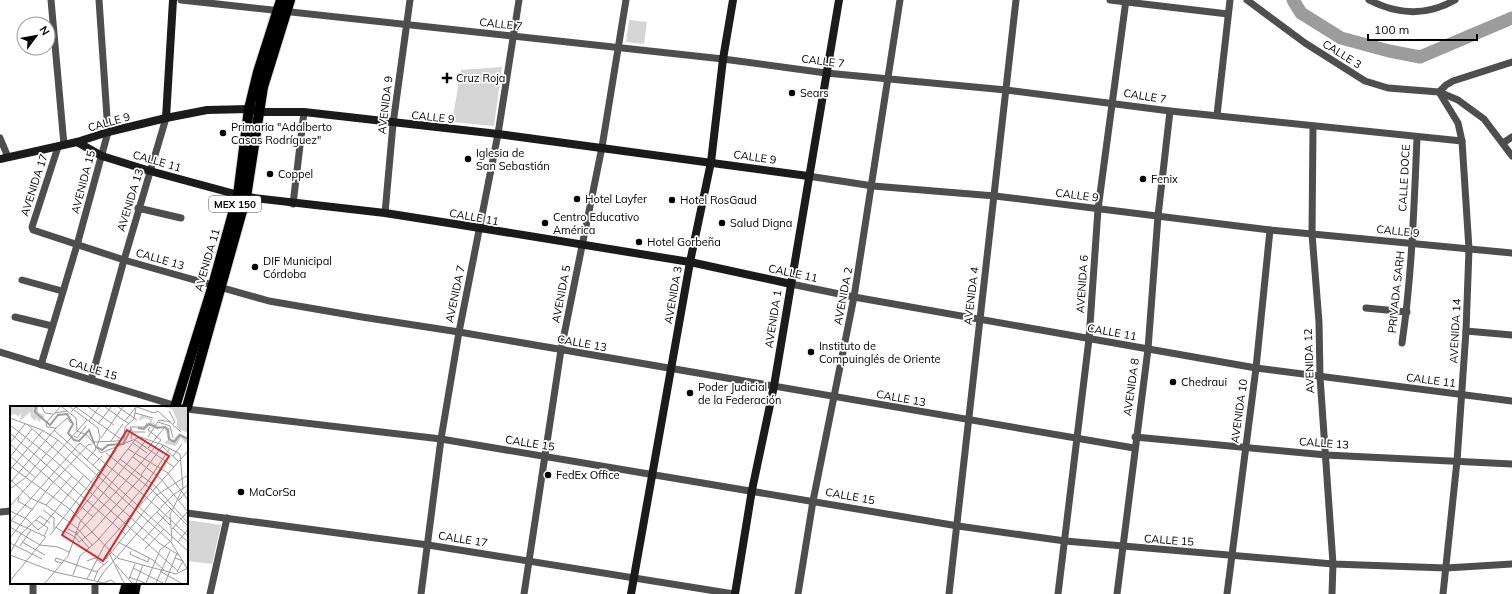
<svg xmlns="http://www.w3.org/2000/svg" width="1512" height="594" font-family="Mulish,sans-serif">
	<rect width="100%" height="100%" fill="#fff"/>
	<g fill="#d5d5d5">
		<path d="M629,20L647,22L644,44L626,42Z"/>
		<path d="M502,67L494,126L452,122L461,70Z"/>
		<path d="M187,520L221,525L212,564L187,561Z"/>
	</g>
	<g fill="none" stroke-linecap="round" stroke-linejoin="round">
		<path stroke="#9c9c9c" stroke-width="13" d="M1293,0L1301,13L1341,38L1389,51L1420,57L1512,18"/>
		<g stroke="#dbdbdb" stroke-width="12">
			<g id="primary">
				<path d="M175,407L213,285L238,195L249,109L258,72L281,0"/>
				<path d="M187,407L246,197L263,87L290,0"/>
				<path d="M124,594L127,583"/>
				<path d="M134,594L136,583"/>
			</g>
		</g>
		<g stroke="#4e4e4e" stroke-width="7">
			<path d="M51,0L64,145"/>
			<path d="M181,0L723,59L826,73L1006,90L1170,111L1462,141"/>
			<path d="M1110,0L1228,14"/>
			<path d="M1247,0L1305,43L1365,81L1388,88L1439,92L1458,100L1484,119L1512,156"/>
			<path d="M1369,0C1398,15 1427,16 1455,0"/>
			<path d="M1439,92L1458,123L1462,141L1469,249L1466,331L1457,461L1443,594"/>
			<path d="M1439,92L1446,85L1453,81L1512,62"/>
			<path d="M1217,115L1230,0"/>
			<path d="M1313,126L1312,234L1319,322L1320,377L1333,564L1332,594"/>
			<path d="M0,138L8,157"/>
			<path d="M1503,143L1512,137"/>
			<path d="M58,147L32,227L33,230L124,260L269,301L362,317L459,332L1134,448"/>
			<path d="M808,176L873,186L995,196L1270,230L1512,253"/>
			<path d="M293,204L304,112"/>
			<path d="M138,208L181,218"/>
			<path d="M385,213L393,124L410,0"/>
			<path d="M22,280L62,291"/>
			<path d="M791,284L854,297L1256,368L1512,401"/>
			<path d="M1366,308L1407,312"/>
			<path d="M15,317L52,326"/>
			<path d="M1466,331L1512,335"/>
			<path d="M1402,343C1412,275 1414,206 1417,138"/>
			<path d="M0,352L180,407"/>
			<path d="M41,365L77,245L108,132L99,0"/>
			<path d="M91,380L124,260L166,118"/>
			<path d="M187,409L441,439L958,526L1065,541L1333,564L1446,568L1512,564"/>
			<path d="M1135,437L1326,455L1512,464"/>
			<path d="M0,512L11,511"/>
			<path d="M187,513L428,545L734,594"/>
			<path d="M33,583V594"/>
			<path d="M95,594V583"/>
			<path d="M210,594L227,518"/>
			<path d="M421,594L441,439L459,332L498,134L519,0"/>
			<path d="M524,594L561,350L602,147L626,0"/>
			<path d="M798,594L813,501L854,297L900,0"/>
			<path d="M949,594L1016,0"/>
			<path d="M1058,594L1089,339L1098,209L1126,0"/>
			<path d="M1117,594L1148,349L1158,216L1170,111"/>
			<path d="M1227,594L1256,368L1270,230"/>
		</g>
		<g stroke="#1b1b1b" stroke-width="8">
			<path d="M166,118L173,0"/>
			<path d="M77,142L102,156L150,171L246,197L385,213L455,224L690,262L791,284"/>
			<path d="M0,159L77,142L108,132L166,118L207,110L249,109L258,112H304L498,134L808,176"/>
			<path d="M631,594L690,262L711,162L723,59L733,0"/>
			<path d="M735,594L752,490L774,386L839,0"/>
		</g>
		<use href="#primary" stroke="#000" stroke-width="10"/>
	</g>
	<g fill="#000" stroke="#fff" stroke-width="1.5">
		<path d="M445 72h4v4h4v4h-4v4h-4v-4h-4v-4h4z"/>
		<circle cx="792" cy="93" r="4"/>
		<circle cx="223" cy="133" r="4"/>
		<circle cx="468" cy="159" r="4"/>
		<circle cx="270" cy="174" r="4"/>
		<circle cx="1143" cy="179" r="4"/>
		<circle cx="577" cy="199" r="4"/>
		<circle cx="672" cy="200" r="4"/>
		<circle cx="545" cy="223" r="4"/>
		<circle cx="722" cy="223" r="4"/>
		<circle cx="639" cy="242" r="4"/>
		<circle cx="255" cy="267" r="4"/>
		<circle cx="811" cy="352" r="4"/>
		<circle cx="1173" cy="382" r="4"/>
		<circle cx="690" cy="393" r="4"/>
		<circle cx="548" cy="475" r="4"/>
		<circle cx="241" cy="492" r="4"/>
	</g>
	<g text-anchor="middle" stroke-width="3.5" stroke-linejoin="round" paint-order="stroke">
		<rect fill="#fff" stroke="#4c4c4c" stroke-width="1" x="209" y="196" width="52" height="16" rx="3"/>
		<g font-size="10" font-weight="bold" fill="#000">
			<text x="235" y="208">MEX 150</text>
		</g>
		<g font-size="11" fill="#000" stroke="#fff">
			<text transform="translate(501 24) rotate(6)" y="4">CALLE 7</text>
			<text transform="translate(1342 54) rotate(32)" y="4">CALLE 3</text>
			<text transform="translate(823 61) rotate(7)" y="4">CALLE 7</text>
			<text transform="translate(1145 96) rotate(9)" y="4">CALLE 7</text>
			<text transform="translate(385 105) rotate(-83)" y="4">AVENIDA 9</text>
			<text transform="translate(433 117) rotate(6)" y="4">CALLE 9</text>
			<text transform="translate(109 122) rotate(-16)" y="4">CALLE 9</text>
			<text transform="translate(755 157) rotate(8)" y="4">CALLE 9</text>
			<text transform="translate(157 161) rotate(16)" y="4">CALLE 11</text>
			<text transform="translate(1404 178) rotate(-87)" y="4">CALLE DOCE</text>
			<text transform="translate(83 182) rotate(-75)" y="4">AVENIDA 15</text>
			<text transform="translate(34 185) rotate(-72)" y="4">AVENIDA 17</text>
			<text transform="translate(1077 195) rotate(7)" y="4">CALLE 9</text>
			<text transform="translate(130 200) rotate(-73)" y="4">AVENIDA 13</text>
			<text transform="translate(474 217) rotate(10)" y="4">CALLE 11</text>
			<text transform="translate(1398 231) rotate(6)" y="4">CALLE 9</text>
			<text transform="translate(160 259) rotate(16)" y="4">CALLE 13</text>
			<text transform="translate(207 260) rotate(-74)" y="4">AVENIDA 11</text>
			<text transform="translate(793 273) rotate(12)" y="4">CALLE 11</text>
			<text transform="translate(1082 284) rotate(-86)" y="4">AVENIDA 6</text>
			<text transform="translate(1396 292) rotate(-84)" y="4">PRIVADA SARH</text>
			<text transform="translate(455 294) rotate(-78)" y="4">AVENIDA 7</text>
			<text transform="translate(561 294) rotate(-79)" y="4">AVENIDA 5</text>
			<text transform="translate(673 295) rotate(-80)" y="4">AVENIDA 3</text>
			<text transform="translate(843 296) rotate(-79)" y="4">AVENIDA 2</text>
			<text transform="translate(971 296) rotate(-83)" y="4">AVENIDA 4</text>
			<text transform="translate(773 319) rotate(-81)" y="4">AVENIDA 1</text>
			<text transform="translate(1455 331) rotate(-87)" y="4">AVENIDA 14</text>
			<text transform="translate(1112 332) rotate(10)" y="4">CALLE 11</text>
			<text transform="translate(582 343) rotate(10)" y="4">CALLE 13</text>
			<text transform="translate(1309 361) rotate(-92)" y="4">AVENIDA 12</text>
			<text transform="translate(93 369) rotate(17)" y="4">CALLE 15</text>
			<text transform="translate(1431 380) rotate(7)" y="4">CALLE 11</text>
			<text transform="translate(1131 387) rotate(-82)" y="4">AVENIDA 8</text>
			<text transform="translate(901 398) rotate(10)" y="4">CALLE 13</text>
			<text transform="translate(1239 411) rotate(-82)" y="4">AVENIDA 10</text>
			<text transform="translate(530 443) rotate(9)" y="4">CALLE 15</text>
			<text transform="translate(1324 443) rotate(4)" y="4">CALLE 13</text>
			<text transform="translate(850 496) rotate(10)" y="4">CALLE 15</text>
			<text transform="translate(463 539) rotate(9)" y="4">CALLE 17</text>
			<text transform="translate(1169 540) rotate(4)" y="4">CALLE 15</text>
		</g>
		<g font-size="11" fill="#000" stroke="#fff" text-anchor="start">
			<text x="456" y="82">Cruz Roja</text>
			<text x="800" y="97">Sears</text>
			<text x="231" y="131">Primaria "Adalberto<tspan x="231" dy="13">Casas Rodríguez"</tspan></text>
			<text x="476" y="157">Iglesia de<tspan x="476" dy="13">San Sebastián</tspan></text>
			<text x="278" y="178">Coppel</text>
			<text x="1151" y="183">Fenix</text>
			<text x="585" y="203">Hotel Layfer</text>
			<text x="680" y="204">Hotel RosGaud</text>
			<text x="553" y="221">Centro Educativo<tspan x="553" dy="13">América</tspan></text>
			<text x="730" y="227">Salud Digna</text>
			<text x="647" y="246">Hotel Gorbeña</text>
			<text x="263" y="265">DIF Municipal<tspan x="263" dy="13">Córdoba</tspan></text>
			<text x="819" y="350">Instituto de<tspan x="819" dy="13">Compuinglés de Oriente</tspan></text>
			<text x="1181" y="386">Chedraui</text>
			<text x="698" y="391">Poder Judicial<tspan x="698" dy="13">de la Federación</tspan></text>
			<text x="556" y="479">FedEx Office</text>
			<text x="249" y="496">MaCorSa</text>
		</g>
	</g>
	<g transform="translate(10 406)">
		<rect width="178" height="178" fill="#fff"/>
		<path d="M0,1H28V6L35,10L29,16L27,12L25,15L21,11L20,6L10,15L11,7L8,11L5,8L0,9ZM154,1H178V35L176,38L171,31L166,40L156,38L154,36L158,34L155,22L143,21L138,19L140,14L135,12L128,15L131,9L142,13V16L148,20L160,22L159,30L163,34L169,27L177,32L178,27L167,22V14L162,3Z" fill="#d5d5d5"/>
		<path fill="none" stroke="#9c9c9c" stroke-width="2" d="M26,1L25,6L40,19L48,9L57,8L63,18L58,27L64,34L69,35L79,24L84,37M128,22L134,23L139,18L147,22L155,21L158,24L159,33L164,36L170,29L178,33M87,41L92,44L98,39L113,38L121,23"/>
		<path fill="none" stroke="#999" stroke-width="1" d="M32,1L35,7L43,8M52,1L66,12L67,25M60,1L88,22L90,32L86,42M78,1L104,19M95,1L119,18M108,1L127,14M127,1L144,7L148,5L171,26M159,5L165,16L163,18M61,6L66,1L112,34M45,7L57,5M125,7L143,12M0,12L32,24L48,34L161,136L178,164M79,15L89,1M115,15L125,2M148,16L160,20L163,32M88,18L101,1M0,19L43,53L168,165M18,19L149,137L169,149M120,21H135L137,17M120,21L122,25L121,33M46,22L57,12L61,17M44,24L178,145M67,25L77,29L91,47L130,31L153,39L170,48L173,82L160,109L162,134L150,144L136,177M122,26H135M0,27L115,128M64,30L67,32L76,20M138,31L149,14L161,16M91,32L113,1M125,34L164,61M101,35L113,18M0,37L15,18M123,37L137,47M0,38L83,111M152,40L168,55M138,42L154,22M118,43L158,67L178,94M96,47L142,84L178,120M0,50L26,72M163,50L172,38M0,51L22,23M123,51L151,73L178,106M110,53L145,80L178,117M77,54L86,43L84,36L108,35L114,32L115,21L124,13L126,1M83,59L92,50M0,60L61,104L107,152L166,168L178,162M0,64L33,24M131,69L153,39M0,73L20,92L36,99L67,122L82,139M0,77L46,22L37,21L36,17L50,1M99,80L137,33M0,83L15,72L48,34M106,86L151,34L138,24L140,21M9,91L8,95L23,104M168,95L178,84M36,99L62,70M0,100L77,14M33,104L44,112V123M0,105L17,113L28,124L34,119L74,69M147,106L160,119M26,114L38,122L34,130M0,116L70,37L136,91L178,130M0,121L30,139L48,141L59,146M46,121L53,126L125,34M56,122L66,127L79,142M163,122L178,136M162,123L178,105M54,125L65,131M40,129L106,44M66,129L106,86M65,131L69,136L82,126L132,70M0,132L40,80L78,39L82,38M133,134L161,103M12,136L35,149M108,136L143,154L154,164M168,136L178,123M0,137L32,153M10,140L21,124M135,143L154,123M121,145L120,148L124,150L138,156L139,152M0,147L11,128L30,110L40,117M99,147L114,177M0,149L45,166L94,177L101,174L105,177M165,152L173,155L167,166M96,153L147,89L178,69M77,155L85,152L94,159M52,157L45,155L46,152L87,166M106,159L122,177M123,162L153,177M150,165L171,177M63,169L70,150L88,134L136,78L160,42M119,171L135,177M77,173L94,140L178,45M119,173L125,158M84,174L88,164L98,155M0,175L36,131L0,114M35,177L58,150L70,116L99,80M87,177L93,167L138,115L163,89L178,79M126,177L133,159M146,177L160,145M155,177L167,147"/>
		<path fill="#d62828" fill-opacity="0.15" stroke="#d62828" stroke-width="2" d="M117,24L159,50L93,155L52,129Z"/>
		<rect width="178" height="178" fill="none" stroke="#000" stroke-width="2"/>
	</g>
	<g transform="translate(36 36) rotate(58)"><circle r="19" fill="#ffffff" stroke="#999999"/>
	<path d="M0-3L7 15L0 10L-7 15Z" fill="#000000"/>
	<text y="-6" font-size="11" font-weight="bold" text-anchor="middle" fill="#000000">N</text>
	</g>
	<path d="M1368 34v6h109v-6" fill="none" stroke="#000000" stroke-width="2"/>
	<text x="1374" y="34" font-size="12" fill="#000000" stroke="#ffffff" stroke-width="3" paint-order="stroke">100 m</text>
</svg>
